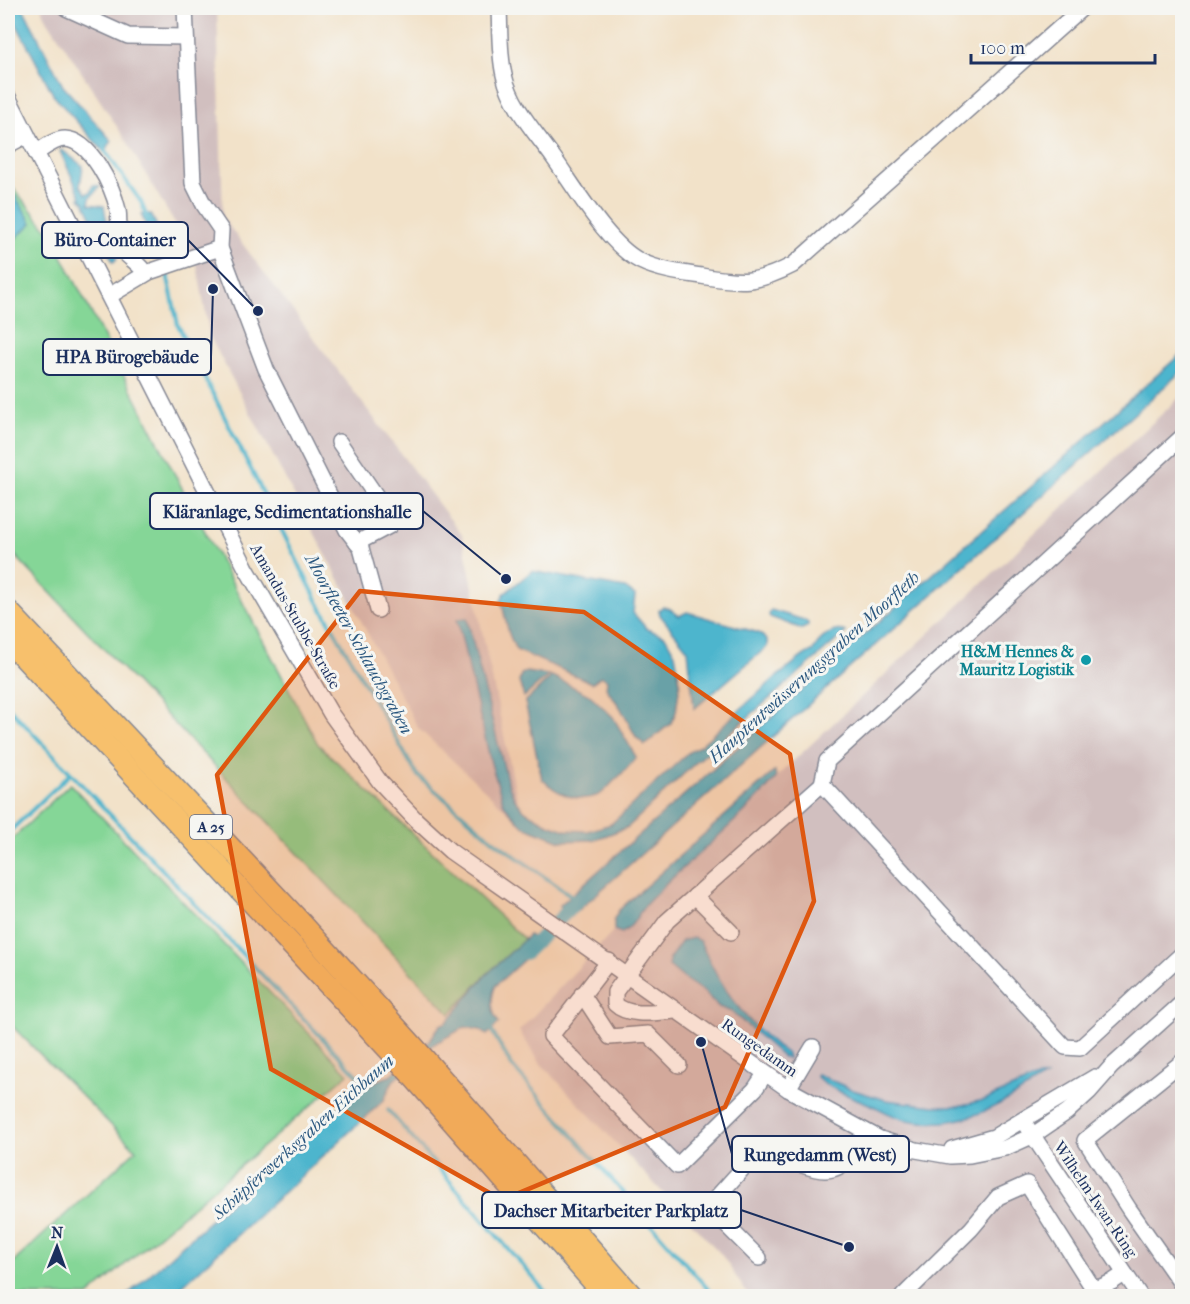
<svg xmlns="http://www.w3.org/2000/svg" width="1190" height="1304" font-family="'IM FELL French Canon',serif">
	<rect width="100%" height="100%" fill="#f6f6f2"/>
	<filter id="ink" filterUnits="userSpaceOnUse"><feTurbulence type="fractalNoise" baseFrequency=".0167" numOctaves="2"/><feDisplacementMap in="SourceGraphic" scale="12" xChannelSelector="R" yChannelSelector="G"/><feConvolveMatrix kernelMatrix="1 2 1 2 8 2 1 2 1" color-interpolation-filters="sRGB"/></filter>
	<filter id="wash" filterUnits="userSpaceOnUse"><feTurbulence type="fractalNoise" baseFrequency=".008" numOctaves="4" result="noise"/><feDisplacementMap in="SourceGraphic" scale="24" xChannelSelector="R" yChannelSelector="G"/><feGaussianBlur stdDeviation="1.35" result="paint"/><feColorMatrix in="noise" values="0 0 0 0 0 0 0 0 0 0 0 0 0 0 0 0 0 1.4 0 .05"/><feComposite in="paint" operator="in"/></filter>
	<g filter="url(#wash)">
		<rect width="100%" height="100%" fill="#f2e2c9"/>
		<g fill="#d1bfbf">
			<path d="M41,8H217L223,218L462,535L523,826L418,728L210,337L196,260L127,142L48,21Z"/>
			<path d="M1182,395V1296H749L721,1254L541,1064L519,1031L614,930Z"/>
		</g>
		<g fill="#85d697" stroke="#50827a" stroke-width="1.5">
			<path d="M14,189L50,233L183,490L318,744L525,940L485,976L450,1014L8,548V245L32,223L8,204V196Z"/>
			<path d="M70,784L348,1074L88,1296H8V1267L136,1150L8,1022V843Z"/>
		</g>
		<g fill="#4eb5cd" stroke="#347296" stroke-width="1.5">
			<path d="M8,8H23L63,86L112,141L104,152L54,96Z"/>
			<path d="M62,150L83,166L80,186L86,194L90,192L93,185L100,186L90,198L89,204L104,206L107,223L105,237L117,259L113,262L84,202L80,198L81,197L60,151Z"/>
			<path d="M15,196L32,223L8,245V204Z"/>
			<path d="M141,214H151L163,239L168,259L160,260Z"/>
			<path d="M1182,353V371L580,909L571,915L559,906Z"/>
			<path d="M532,571L625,588L635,595L633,613L647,629L665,636L675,654L680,682L676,712L671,723L645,745L636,737L620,707L606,688L607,680L601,676L592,683L516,650L509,634L501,600L504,594Z"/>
			<path d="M662,607L669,608L679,616L687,612L759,633L767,640V647L694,709L688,650L660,615L659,610Z"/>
			<path d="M771,610L804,620L808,623V626L802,629L770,617L769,615Z"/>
			<path d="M467,618L507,780L514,798L525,811L548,824L566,830L588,831L611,824L689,752L701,745L776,677C788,670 801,654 813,651C818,640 833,626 846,632L692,766L628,827L594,840L561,841L523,826L504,805L491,763L457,619Z"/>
			<path d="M526,672L549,675L524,697L519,682L521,674Z"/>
			<path d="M552,676L591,696L613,717L636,757C629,767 622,774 613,782C609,786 604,792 599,795C578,804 557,794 542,779L525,702Z"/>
			<path d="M775,771L776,778C738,823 690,858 649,901C637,913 638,922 622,933L614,930V919L619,910Z"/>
			<path d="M529,935L541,944L496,985C490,998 491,1012 499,1023L487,1035L480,1030L465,1027L434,1044L393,1081L384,1100L171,1296H126L330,1113L378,1080L390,1076L430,1040L440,1025L447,1022L485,976Z"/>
			<path d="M693,938L700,941C720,986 745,1024 786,1053L788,1058L783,1057L732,1012L719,1007L704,992L686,980L669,966V959L682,941Z"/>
			<path d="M817,1074L853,1090L886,1100L934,1106H958L984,1100L1039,1077H1045C1000,1105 962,1131 907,1120C894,1118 881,1109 869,1104C850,1096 831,1090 816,1076Z"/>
		</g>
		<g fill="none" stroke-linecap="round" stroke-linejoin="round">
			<g stroke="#4eb5cd" stroke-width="4">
				<path d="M103,148L141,202L147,217"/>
				<path d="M167,273L178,325L318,602L417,775L494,841L573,897"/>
				<path d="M8,707L360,1078"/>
				<path d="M8,833L70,774"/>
				<path d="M490,1028L512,1066L714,1296"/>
				<path d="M388,1110L549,1296"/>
			</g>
			<path stroke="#4eb5cd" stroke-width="14" d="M525,953L580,899"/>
		</g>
	</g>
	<g filter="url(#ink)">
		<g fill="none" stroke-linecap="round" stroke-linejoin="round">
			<g stroke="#868894" stroke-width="18">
				<g id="minor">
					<path d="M66,8L128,36L185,37"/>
					<path d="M185,8L193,183L204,205L221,230L220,248L266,369L347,530L361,548L378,610"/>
					<path d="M499,8C500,30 499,54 504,75C511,106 535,132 553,157C574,186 608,245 640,261C658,270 681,273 701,276C741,283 756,284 793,265L1082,8"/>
					<path d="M8,97L246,568L331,714L380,782L416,820L450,851L788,1089L880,1139L916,1150L950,1156L970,1155L1005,1148L1032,1136L1067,1112L1089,1092L1111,1067L1182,1003"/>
					<path d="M8,145L27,135"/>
					<path d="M36,153C44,148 55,139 65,139C91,140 113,188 118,210C120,221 117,232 120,243C123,258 139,260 145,274"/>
					<path d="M109,296L149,272L220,248"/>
					<path d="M1182,437L827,761L822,784L1065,1047L1080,1048L1182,954"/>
					<path d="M339,442L385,509L389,520V526L357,543"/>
					<path d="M695,896L731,932"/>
					<path d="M609,961L551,1036L677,1166L755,1089L765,1074"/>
					<path d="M582,994L610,1037L648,1034L679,1065"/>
					<path d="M676,1011C659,1012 629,1018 615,1004V992L667,921L822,784"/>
					<path d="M788,1089L813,1047"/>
					<path d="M1023,1121L1140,1296"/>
					<path d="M952,1149L994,1137L1095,1077"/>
					<path d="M759,1258L708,1207L752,1158C794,1143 834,1209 864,1131"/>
					<path d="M1180,1282L1129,1209L1085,1140L1182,1062"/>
					<path d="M1094,1290L1112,1282L1124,1274"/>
					<path d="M903,1296L971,1229L998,1197L1027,1184L1098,1296"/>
				</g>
			</g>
			<g stroke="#868894" stroke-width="24">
				<g id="highway">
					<path d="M8,611L299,921L412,1045L632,1296"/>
					<path d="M8,640L397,1058L606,1296"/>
				</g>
			</g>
			<use href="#minor" stroke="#fff" stroke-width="15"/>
			<use href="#highway" stroke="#f7c06c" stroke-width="21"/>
		</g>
	</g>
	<path fill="#de5710" fill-opacity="0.2" stroke="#de5710" stroke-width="4.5" stroke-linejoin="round" d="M360,591L584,612L790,754L814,901L725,1107L502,1200L271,1069L217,775Z"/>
	<circle fill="#0f9aa8" stroke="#f6f6f2" stroke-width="2" cx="1086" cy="660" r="6"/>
	<g text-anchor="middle" stroke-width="6" stroke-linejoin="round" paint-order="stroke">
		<rect fill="#f6f6f2" stroke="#5d6b8a" stroke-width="1.5" x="190" y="815" width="42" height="24" rx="4.5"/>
		<g font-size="15" font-weight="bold" fill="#1b2f5e">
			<text x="211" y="832">A 25</text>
		</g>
		<g font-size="16" fill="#1b2f5e" stroke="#f6f6f2">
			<text transform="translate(296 616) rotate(60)" y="6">Amandus-Stubbe-Straße</text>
			<text transform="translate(760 1047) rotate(35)" y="6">Rungedamm</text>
			<text transform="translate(1096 1199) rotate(56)" y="6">Wilhelm-Iwan-Ring</text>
		</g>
		<g font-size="16" font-weight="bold" fill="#0d838f" stroke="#f6f6f2" text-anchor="end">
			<text x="1074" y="657">H&amp;M Hennes &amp;<tspan x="1074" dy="18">Mauritz Logistik</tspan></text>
		</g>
		<g font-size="18" font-style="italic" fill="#2a577f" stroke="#f6f6f2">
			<text transform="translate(359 644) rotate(61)" y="6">Moorfleeter Schlauchgraben</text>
			<text transform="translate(814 667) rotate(-42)" y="6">Hauptentwässerungsgraben Moorfleth</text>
			<text transform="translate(303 1137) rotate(-42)" y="6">Schüpferwerksgraben Eichbaum</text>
		</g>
	</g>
	<path fill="none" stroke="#1b2f5e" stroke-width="2" d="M258 311L188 240M213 289L211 357M506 579L423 511M701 1042L732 1154M849 1247L741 1210"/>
	<g fill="#1b2f5e" stroke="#f6f6f2" stroke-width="2">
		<circle cx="258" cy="311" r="6"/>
		<circle cx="213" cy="289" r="6"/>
		<circle cx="506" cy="579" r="6"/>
		<circle cx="701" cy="1042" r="6"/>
		<circle cx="849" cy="1247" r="6"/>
	</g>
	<g fill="#f6f6f2" stroke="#1b2f5e" stroke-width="2">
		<rect x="42" y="222" width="146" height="36" rx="6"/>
		<rect x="43" y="339" width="168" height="36" rx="6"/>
		<rect x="150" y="493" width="273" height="36" rx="6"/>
		<rect x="732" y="1136" width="177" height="36" rx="6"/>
		<rect x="482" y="1192" width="259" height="36" rx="6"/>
	</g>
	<g font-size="18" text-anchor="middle" font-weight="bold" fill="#1b2f5e">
		<text x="115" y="246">Büro-Container</text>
		<text x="127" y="363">HPA Bürogebäude</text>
		<text x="287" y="518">Kläranlage, Sedimentationshalle</text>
		<text x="820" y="1161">Rungedamm (West)</text>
		<text x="611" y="1217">Dachser Mitarbeiter Parkplatz</text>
	</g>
	<rect width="1190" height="1304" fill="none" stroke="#f6f6f2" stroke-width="30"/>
	<g transform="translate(57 1247) rotate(1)" stroke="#f6f6f2" stroke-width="4.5" paint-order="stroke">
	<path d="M0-4.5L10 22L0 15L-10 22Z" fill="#1b2f5e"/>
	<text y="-9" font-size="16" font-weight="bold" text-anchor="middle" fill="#1b2f5e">N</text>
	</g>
	<path d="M971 54v9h184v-9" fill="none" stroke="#1b2f5e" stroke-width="3"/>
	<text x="980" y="54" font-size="18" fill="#1b2f5e" stroke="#f6f6f2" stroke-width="4.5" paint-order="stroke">100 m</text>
</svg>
